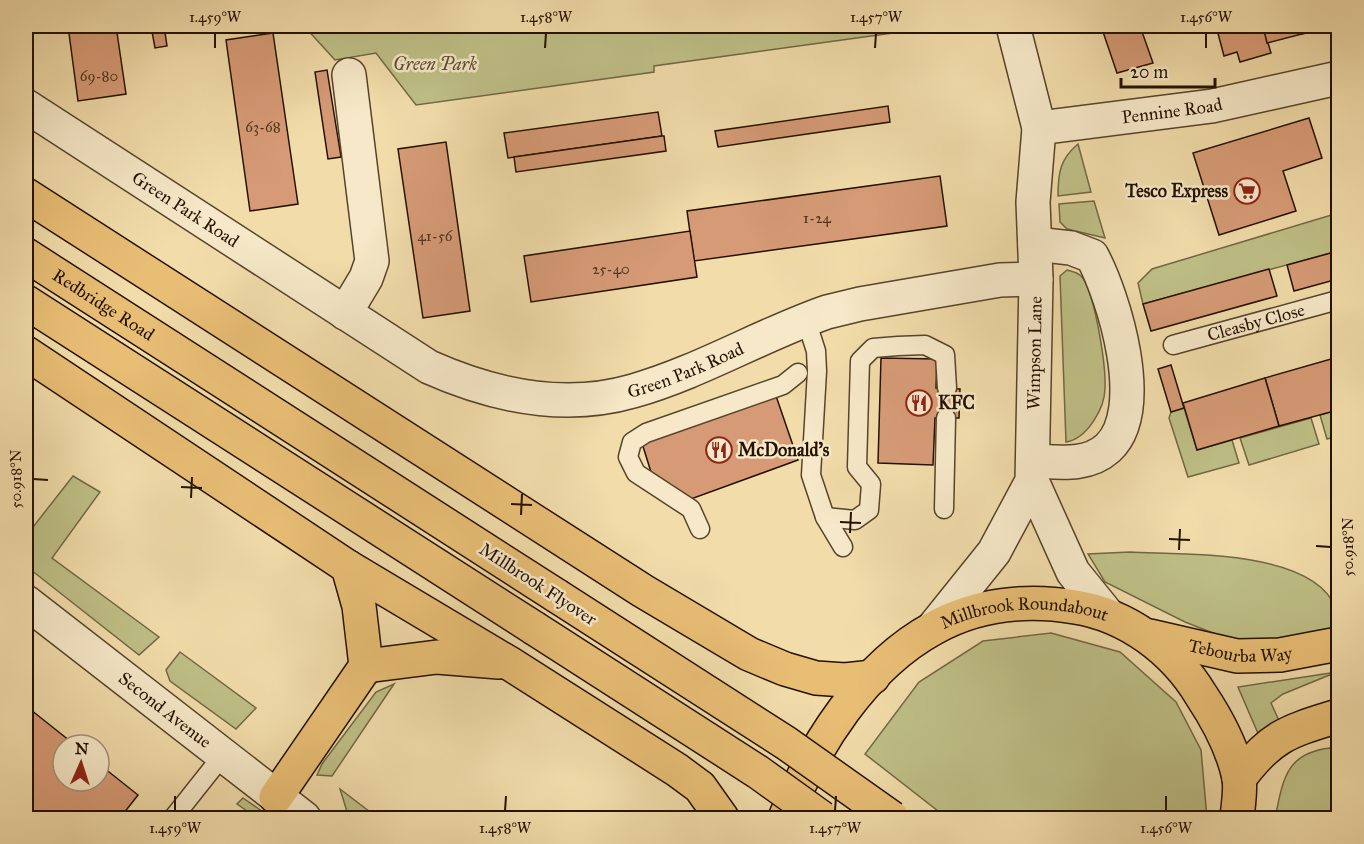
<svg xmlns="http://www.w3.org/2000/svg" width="1364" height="844" font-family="'IM FELL Great Primer',serif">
	<rect width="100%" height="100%" fill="#f1dcaa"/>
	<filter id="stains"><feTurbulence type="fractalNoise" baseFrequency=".00333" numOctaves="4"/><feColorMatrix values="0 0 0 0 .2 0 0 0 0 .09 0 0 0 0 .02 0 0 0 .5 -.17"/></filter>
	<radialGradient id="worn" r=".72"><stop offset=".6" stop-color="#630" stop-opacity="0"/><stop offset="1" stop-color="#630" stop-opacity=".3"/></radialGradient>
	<g fill="#bebf86" stroke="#716844" stroke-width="1.5">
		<path d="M304,26H944L654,66V72L416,105L376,53L335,60Z"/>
		<path d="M1078,144L1091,192L1058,196C1058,173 1060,159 1078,144Z"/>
		<path d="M1094,201L1105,238L1067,229L1060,222L1059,204Z"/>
		<path d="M1338,213V251L1143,304L1138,283L1152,269Z"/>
		<path d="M1067,270C1075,272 1082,274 1085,282C1096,304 1106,364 1105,388C1105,408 1087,439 1066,442L1060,276Z"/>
		<path d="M1184,408L1197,450L1232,440L1239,463L1188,477L1169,418L1171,412Z"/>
		<path d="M1338,410V436L1327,439L1320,415Z"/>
		<path d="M1311,418L1319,444L1249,465L1240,438Z"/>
		<path d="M73,476L100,492L52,558L159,637L139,655L26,566V536Z"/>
		<path d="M1130,552C1184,555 1312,549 1336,608C1340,617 1338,626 1338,636L1257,643L1223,637L1185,622L1105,582L1088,554Z"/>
		<path d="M1051,633L1120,652L1176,702L1201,750L1207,818H947L865,754L919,682L983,641Z"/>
		<path d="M180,652L256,708L236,729L170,681L166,670Z"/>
		<path d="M1337,672L1283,694L1271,703L1281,725L1260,738L1238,687Z"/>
		<path d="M394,684L332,776L317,775L322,764L376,692Z"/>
		<path d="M1330,748L1338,751V818H1275C1283,781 1285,753 1330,748Z"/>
		<path d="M340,789L378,818H349Z"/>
		<path d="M243,798L272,818H257L237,804Z"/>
	</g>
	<g fill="#d69b76" stroke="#241101" stroke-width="1.5">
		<path d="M68,26H116L126,94L78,101Z"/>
		<path d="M151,26H164L167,46L155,48Z"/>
		<path d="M1101,26H1140L1153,63L1117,73Z"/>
		<path d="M1216,26H1263L1271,53L1240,62L1237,52L1224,56Z"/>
		<path d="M1263,26H1300L1302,34L1267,43Z"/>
		<path d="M1300,26H1335L1302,34Z"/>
		<path d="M273,33L298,204L250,211L226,40Z"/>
		<path d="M327,70L341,157L328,159L315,72Z"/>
		<path d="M888,106L890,122L718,147L715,131Z"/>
		<path d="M658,112L662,136L508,158L504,133Z"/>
		<path d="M1309,118L1322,158L1283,171L1296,211L1219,235L1193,153Z"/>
		<path d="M662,136H664L666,151L516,172L514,157Z"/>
		<path d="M446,142L470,311L423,318L398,149Z"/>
		<path d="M940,176L947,226L694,261L687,211Z"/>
		<path d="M690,231L697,277L531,302L524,256Z"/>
		<path d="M1338,251V279L1294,291L1287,265Z"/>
		<path d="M1269,269L1277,296L1151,331L1143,304Z"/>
		<path d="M1338,357V410L1279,426L1265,378Z"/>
		<path d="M881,358L937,359L936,388L960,389L959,418H935L933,465L878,463Z"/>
		<path d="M1171,365L1184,408L1171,412L1158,369Z"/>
		<path d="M1265,378L1279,426L1197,450L1183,403Z"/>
		<path d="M775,393L798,460L691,499L651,472L641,440Z"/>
		<path d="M26,706L75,745H63V781H99V764L138,795L120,818H26Z"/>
	</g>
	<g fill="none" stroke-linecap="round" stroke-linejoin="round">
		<g stroke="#57442b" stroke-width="21">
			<g id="service">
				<path d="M806,320L816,351L817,371L811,475L825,517L843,547"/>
				<path id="s1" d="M1173,345L1338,300"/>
				<path d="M944,509L946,418"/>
				<path d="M825,517L855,520L869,510L871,484L857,467L860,361L873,348L898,346L925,345L945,355L947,388"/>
				<path d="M700,529L691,509L636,473L628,457L632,442L646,433L783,385L798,373"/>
				<path d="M173,818L223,755"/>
			</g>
		</g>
		<g stroke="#57442b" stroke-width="36">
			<g id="minor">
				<path id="s2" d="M26,106L429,367C492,395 564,411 633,391C700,372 761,335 827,312L860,304L1000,280L1036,279"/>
				<path id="s3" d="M1039,128L1212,106L1338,78"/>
				<path d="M345,313L366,278L372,261L349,75"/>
				<path d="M1033,461C1059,462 1087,467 1108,448C1149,410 1114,297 1092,256L1071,248L1035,244"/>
				<path id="s4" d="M26,602L304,818"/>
			</g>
		</g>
		<g stroke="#57442b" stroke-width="36">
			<g id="tertiary">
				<path d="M1032,481L1073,572L1107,614"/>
				<path id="s5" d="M933,628L994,552L1032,481L1036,279L1033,202L1039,128L1013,26"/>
			</g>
		</g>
		<g stroke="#241101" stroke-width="36">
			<g id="primary">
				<path id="s6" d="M1150,636L1237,656L1280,655L1338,644"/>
				<path d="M1239,779C1271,735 1290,731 1338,716"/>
				<path id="s7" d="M785,818C813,746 864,666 934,628C977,604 1027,599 1075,607C1127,615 1174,650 1201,695C1217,719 1233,749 1239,778C1241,790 1238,806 1237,818"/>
			</g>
		</g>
		<g stroke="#241101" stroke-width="36">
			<g id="trunk">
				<path d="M26,195L643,591L749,654L785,669L816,678L845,680L873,677"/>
				<path id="s8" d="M26,255L557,596"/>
				<path d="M26,302L534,628"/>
				<path d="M26,353L348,567L509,663L677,770L700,787L722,818"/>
				<path d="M366,666L437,657L499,662"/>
				<path d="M276,797L366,666L359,606L348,567"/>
			</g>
		</g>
		<use href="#service" stroke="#f6e8c8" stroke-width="18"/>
		<use href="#minor" stroke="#f6e8c8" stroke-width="33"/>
		<use href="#tertiary" stroke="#f6e8c8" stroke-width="33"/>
		<use href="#primary" stroke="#e8be75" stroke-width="33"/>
		<use href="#trunk" stroke="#e8be75" stroke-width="33"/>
		<g stroke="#241101" stroke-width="36" stroke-linecap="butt">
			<g id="trunk-bridge">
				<path d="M557,596L786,743L892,818"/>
				<path d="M534,628L758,772L822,818"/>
			</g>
		</g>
		<use href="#trunk-bridge" stroke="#e8be75" stroke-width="33"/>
	</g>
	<path fill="none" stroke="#241101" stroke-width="2" d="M215,48V33M545,48L546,33M875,48L876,33M1206,48V33M33,479L48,480M181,487L202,488M191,498L192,477M511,504L532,505M521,515L522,494M840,522L861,523M850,533L851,512M1169,539L1190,540M1316,546L1331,547M1179,550L1180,529M175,811V796M505,811L506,796M835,811L836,796M1166,811V796"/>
	<defs>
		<g id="supermarket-ring" transform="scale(1.35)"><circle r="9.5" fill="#f6e8c8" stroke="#8f2418" stroke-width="1.5"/><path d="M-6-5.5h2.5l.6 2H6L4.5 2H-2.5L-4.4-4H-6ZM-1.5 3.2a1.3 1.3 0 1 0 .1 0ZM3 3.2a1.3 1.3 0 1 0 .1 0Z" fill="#8f2418"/></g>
		<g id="restaurant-ring" transform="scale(1.35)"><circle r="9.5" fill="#f6e8c8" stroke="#8f2418" stroke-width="1.5"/><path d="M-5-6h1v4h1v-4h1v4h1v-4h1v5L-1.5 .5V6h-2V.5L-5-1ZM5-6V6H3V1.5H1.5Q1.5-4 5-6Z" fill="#8f2418"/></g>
	</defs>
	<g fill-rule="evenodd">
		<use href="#supermarket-ring" x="1247" y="191"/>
		<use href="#restaurant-ring" x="919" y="403"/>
		<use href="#restaurant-ring" x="719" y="450"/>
	</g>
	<g text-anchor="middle" stroke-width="5" stroke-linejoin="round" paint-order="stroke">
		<g font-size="15" fill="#50341e">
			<text x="99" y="81">69-80</text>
			<text x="263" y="132">63-68</text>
			<text x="817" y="223">1-24</text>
			<text x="435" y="241">41-56</text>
			<text x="611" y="274">25-40</text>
		</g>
		<g font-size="18" font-style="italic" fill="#5a4e30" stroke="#f6e8c8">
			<text x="435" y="70">Green Park</text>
		</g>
		<g font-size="18" fill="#241101" stroke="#f6e8c8">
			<text dy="6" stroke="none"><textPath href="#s3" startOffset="134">Pennine Road</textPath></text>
			<text dy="6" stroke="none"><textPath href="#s2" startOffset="190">Green Park Road</textPath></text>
			<text dy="6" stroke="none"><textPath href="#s8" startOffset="92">Redbridge Road</textPath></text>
			<text dy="6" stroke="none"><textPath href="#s1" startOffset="86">Cleasby Close</textPath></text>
			<text dy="6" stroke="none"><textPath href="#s5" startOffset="306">Wimpson Lane</textPath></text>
			<text dy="6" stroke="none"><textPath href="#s2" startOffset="746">Green Park Road</textPath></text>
			<text transform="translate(538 584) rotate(33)" y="6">Millbrook Flyover</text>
			<text dy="6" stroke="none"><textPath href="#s7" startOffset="340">Millbrook Roundabout</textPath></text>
			<text dy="6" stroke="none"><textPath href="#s6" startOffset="92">Tebourba Way</textPath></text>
			<text dy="6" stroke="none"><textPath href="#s4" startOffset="176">Second Avenue</textPath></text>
		</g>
		<g font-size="18" font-weight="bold" fill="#241101" stroke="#f6e8c8" text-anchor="start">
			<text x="1228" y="197" text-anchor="end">Tesco Express</text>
			<text x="938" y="409">KFC</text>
			<text x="738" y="456">McDonald's</text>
		</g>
	</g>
	<rect width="1364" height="844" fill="none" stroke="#f1dcaa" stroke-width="66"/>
	<g transform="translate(81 763) rotate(3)"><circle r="28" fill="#f6e8c8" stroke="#a29278" stroke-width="1.5"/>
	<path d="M0-4.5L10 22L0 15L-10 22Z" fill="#8f2418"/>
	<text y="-9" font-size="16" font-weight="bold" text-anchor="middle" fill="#241101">N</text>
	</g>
	<path d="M1121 78v9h94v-9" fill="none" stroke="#241101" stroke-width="3"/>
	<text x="1130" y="78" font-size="18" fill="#241101" stroke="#f6e8c8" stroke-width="4.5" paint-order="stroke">20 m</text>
	<rect x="33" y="33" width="1298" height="778" fill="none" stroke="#241101" stroke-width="2"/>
	<g font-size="15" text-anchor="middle" fill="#241101">
		<text x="215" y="22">1.459°W</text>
		<text x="546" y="22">1.458°W</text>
		<text x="876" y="22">1.457°W</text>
		<text x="1206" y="22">1.456°W</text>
		<text transform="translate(16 479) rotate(-90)" y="5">50.918°N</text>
		<text transform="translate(1348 547) rotate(-90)" y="5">50.918°N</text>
		<text x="175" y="833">1.459°W</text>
		<text x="505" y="833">1.458°W</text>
		<text x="835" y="833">1.457°W</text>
		<text x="1166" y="833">1.456°W</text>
	</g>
	<rect width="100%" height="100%" filter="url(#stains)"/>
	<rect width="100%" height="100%" fill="url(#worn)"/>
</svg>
